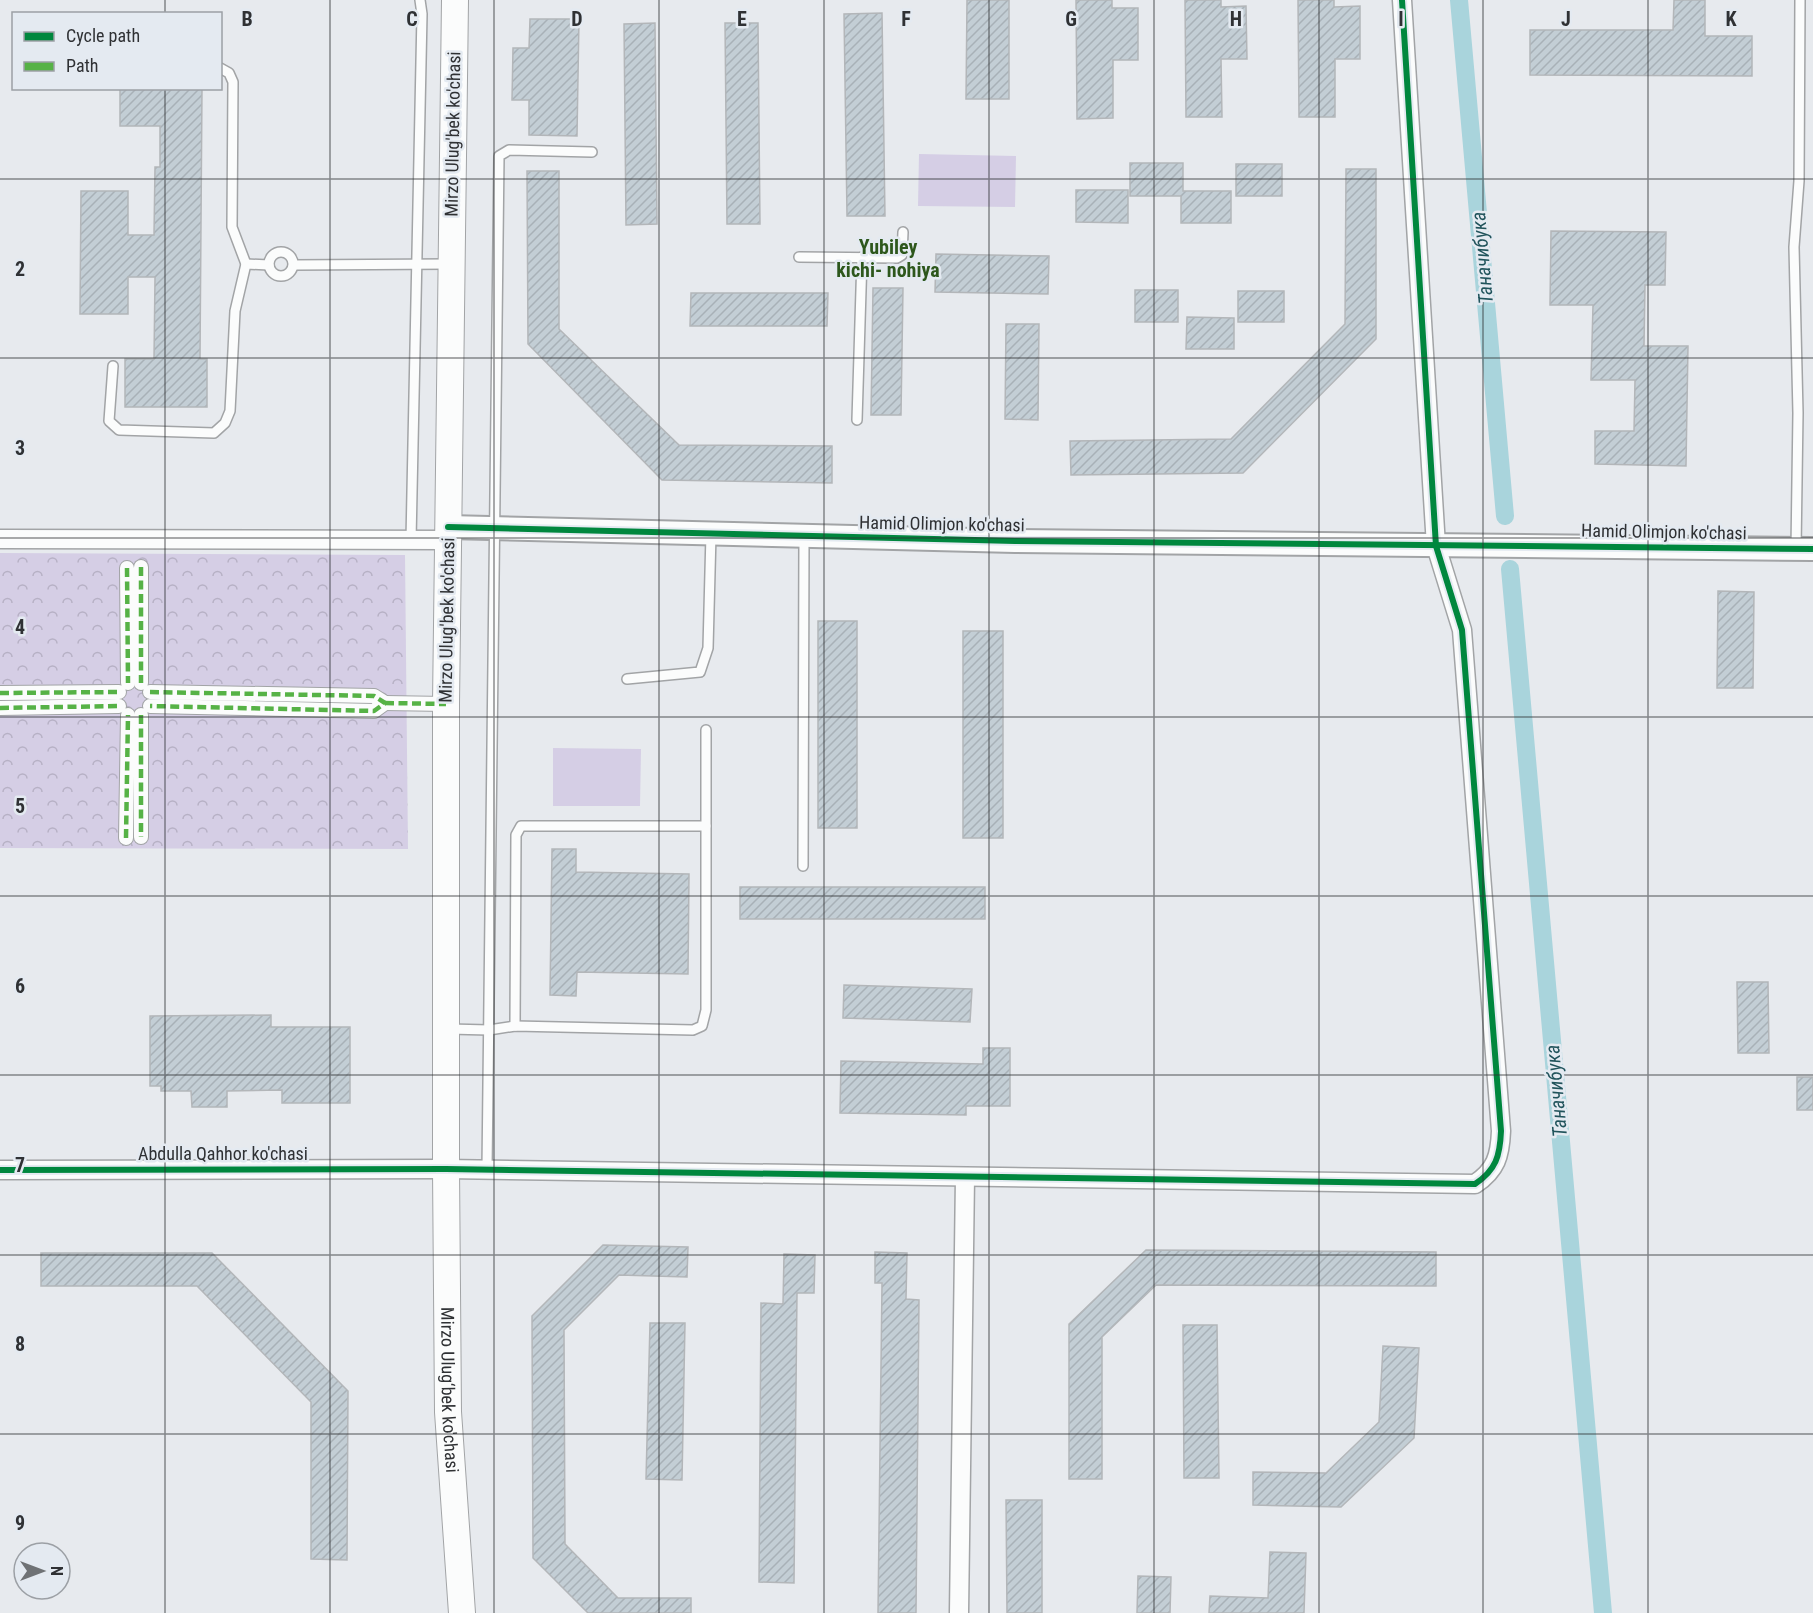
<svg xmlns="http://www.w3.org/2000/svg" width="1813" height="1613" font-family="'Roboto Condensed',sans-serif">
	<defs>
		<pattern id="forest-crowns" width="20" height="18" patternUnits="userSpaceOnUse" patternTransform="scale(1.5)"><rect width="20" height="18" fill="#d5cee5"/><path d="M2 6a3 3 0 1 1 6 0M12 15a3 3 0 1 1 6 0" fill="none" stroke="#b7b1c5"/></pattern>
		<pattern id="building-hatch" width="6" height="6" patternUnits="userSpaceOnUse" patternTransform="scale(1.5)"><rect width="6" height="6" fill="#c3ced5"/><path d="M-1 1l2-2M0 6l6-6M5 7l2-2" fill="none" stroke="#a8b1b7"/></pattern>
	</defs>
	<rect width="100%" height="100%" fill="#e7eaee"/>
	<g fill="#d5cee5">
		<path d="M919,154L1016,156L1015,207L918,206Z"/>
		<path d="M553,748L641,749L640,806H553Z"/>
	</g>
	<path fill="url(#forest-crowns)" d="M0,553L405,555L408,849L0,848Z"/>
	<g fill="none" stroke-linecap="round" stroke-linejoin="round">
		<g stroke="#a9d4dc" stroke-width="18">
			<path d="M1459,0L1505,516"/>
			<path d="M1510,569L1603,1613"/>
		</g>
	</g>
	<g fill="url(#building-hatch)" stroke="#b3b6b9" stroke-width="1.5">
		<path d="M967,0H1009V99H966Z"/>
		<path d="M1076,0H1112V8H1138V60H1113V118L1077,119Z"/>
		<path d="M1185,0H1221V7L1246,6L1247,59H1221L1222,117H1186Z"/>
		<path d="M1298,0H1334V7L1360,6V59H1335V117H1299Z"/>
		<path d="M1674,0H1705V36H1752V76L1530,75V30H1673Z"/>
		<path d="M882,13L885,216H847L844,14Z"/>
		<path d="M530,19H579L577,136L529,135V100H512L513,48H529Z"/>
		<path d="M655,23L657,224L626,225L624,24Z"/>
		<path d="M725,23H758L760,224H727Z"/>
		<path d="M120,88H202L200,359H207V407H125V359H154L155,277H128V314H80L81,191H128V235H154L155,167H160V126H120Z"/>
		<path d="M1130,163H1183V191H1231V223H1181V196H1130Z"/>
		<rect x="1236" y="164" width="46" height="32"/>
		<path d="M1346,169H1376V339L1243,473L1071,475L1070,441L1231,439L1345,324Z"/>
		<path d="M527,171H559V329L679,445L832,446V483L662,480L528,344Z"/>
		<path d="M1076,190H1128V223L1076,222Z"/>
		<path d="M1551,231L1666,232L1665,285H1645L1644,346H1688L1686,466L1595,464V431H1634L1635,380H1591L1593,305H1550Z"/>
		<path d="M936,254L1049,256L1048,294L935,292Z"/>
		<path d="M873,288H903L901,415H871Z"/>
		<rect x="1135" y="290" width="43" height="32"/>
		<rect x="1238" y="291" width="46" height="31"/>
		<path d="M691,293H828L827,326H690Z"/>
		<path d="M1187,317L1234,318V349H1186Z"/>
		<path d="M1006,324H1039L1038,420L1005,419Z"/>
		<path d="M1718,591L1754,592L1753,688H1717Z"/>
		<rect x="818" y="621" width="39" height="207"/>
		<rect x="963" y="631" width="40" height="207"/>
		<path d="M552,849H576V872L689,874L688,974L577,972L576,996L550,995Z"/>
		<rect x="740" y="887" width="245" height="32"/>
		<path d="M1737,982H1768L1769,1053H1738Z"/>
		<path d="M844,985L972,989L970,1022L843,1018Z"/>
		<path d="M271,1015V1027H350V1103H282V1090L227,1091V1107H192L191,1091H161V1086H150V1016Z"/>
		<path d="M983,1048H1010V1106H966V1115L840,1113L841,1061L983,1064Z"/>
		<rect x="1797" y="1077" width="16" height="33"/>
		<path d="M603,1245L688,1247L687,1277L619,1275L564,1330L565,1544L618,1598H691V1613H588L533,1558L532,1316Z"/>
		<path d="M1146,1250L1436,1252V1286L1156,1285L1102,1337V1479H1069V1324Z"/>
		<path d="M875,1252L907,1253L906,1299L919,1300L916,1613H878L882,1283H875Z"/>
		<path d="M41,1253H212L348,1391L347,1560L311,1559V1402L197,1286H41Z"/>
		<path d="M784,1254L815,1255L814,1293H797L794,1583L759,1582L761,1303L783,1304Z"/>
		<path d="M650,1323H685L682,1480L646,1479Z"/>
		<path d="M1183,1325H1217L1219,1478H1184Z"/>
		<path d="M1383,1346L1419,1348L1414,1438L1341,1507L1253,1505V1472L1326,1473L1379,1422Z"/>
		<path d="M1006,1500H1042V1613H1007Z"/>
		<path d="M1270,1552L1306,1553L1304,1613H1209L1210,1596L1268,1598Z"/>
		<path d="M1138,1576L1171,1577L1170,1613H1137Z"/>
	</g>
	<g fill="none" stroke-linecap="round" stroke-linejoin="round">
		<g stroke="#a2a4a6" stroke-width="12">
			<g id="service">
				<path d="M220,68L229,73L233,82L232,227L246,264"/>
				<circle cx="281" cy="264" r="12"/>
				<path d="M799,257L897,258L902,255L903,232"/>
				<path d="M294,265L449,264"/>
				<path d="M113,366L109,421L119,430L214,433L225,423L230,411L235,311L246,264L269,265"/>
				<path d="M857,420L862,257"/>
				<path d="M411,540L422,14L420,0"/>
				<path d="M1796,549L1798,413L1794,247L1799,181L1800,0"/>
				<path d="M627,679L700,672L708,648L711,534"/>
				<path d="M803,866L804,536"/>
				<path d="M515,1026L516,835L521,826H706"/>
				<path d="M449,1029L489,1030L515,1026L693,1030L702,1026L706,1010V730"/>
				<path d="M487,1169L499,156L509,150L592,152"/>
			</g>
		</g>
		<g stroke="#a2a4a6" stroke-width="16">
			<g id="pedestrian">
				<path d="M141,567V683"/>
				<path d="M127,568L128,683"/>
				<path d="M150,692L374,696L385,703L374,711L150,706"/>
				<path d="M0,693L119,692"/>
				<path d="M385,703L446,704"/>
				<path d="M0,708L119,706"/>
				<path d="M141,715V837"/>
				<path d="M126,838L128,715"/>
			</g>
		</g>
		<g stroke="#a2a4a6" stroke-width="21">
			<g id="minor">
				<path d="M0,539L448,540"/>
				<path d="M0,1170L446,1169L1475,1184C1496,1170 1500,1156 1501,1131L1462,630L1436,546L1402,0"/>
				<path d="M959,1613L965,1177"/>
			</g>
		</g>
		<g stroke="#a2a4a6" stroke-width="26">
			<path id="tertiary" d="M448,527L1015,541L1813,549"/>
		</g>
		<g stroke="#a2a4a6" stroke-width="28">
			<g id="secondary">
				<path id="s1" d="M455,0L446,704V1169L448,1412L462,1613"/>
			</g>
		</g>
		<use href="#service" stroke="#fbfcfc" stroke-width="9"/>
		<use href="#pedestrian" stroke="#fbfcfc" stroke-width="14"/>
		<use href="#minor" stroke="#fbfcfc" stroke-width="18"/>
		<use href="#tertiary" stroke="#fbfcfc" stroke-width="22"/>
		<use href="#secondary" stroke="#fbfcfc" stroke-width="26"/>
		<g stroke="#56b246" stroke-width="4.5" stroke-dasharray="9 4.5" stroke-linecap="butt">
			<path d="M141,567V683"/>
			<path d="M127,568L128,683"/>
			<path d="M150,692L374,696L385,703L374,711L150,706"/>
			<path d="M0,693L119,692"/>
			<path d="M385,703L446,704"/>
			<path d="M0,708L119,706"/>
			<path d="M141,715V837"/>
			<path d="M126,838L128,715"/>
		</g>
		<g stroke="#e4eaf1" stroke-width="10">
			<g id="cycleway">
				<path d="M448,527L1015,541L1813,549"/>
				<path d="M0,1170L446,1169L1475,1184C1496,1170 1500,1156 1501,1131L1462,630L1436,546L1402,0"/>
			</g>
		</g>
		<use href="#cycleway" stroke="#00873e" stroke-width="6"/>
	</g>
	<path fill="none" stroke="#2f3134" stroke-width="1.5" stroke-opacity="0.55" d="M165,0V14M330,0V1613M494,0V1613M659,0V1613M824,0V1613M989,0V1613M1154,0V1613M1319,0V1613M1483,0V1613M1648,0V1613M165,88V1613M0,179H1813M0,358H1813M0,538H1813M0,717H1813M0,896H1813M0,1075H1813M0,1255H1813M0,1434H1813"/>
	<g text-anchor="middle" stroke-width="5" stroke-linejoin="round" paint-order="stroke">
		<g font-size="18" fill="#2f3134" stroke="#e4eaf1">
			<text transform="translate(453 134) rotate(-89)" y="6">Mirzo Ulug'bek ko'chasi</text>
			<text transform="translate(942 524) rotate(1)" y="6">Hamid Olimjon ko'chasi</text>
			<text transform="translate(1664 532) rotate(1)" y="6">Hamid Olimjon ko'chasi</text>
			<text transform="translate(447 620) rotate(-89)" y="6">Mirzo Ulug'bek ko'chasi</text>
			<text x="223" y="1160">Abdulla Qahhor ko'chasi</text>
			<text dy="6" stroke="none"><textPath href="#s1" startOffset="1390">Mirzo Ulug‘bek ko'chasi</textPath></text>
		</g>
		<g font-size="20" font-weight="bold" fill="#2d571c" stroke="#e4eaf1">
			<text x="888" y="254">Yubiley<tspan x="888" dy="23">kichi- nohiya</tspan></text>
		</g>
		<g font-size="20" font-style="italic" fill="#20535b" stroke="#e4eaf1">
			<text transform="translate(1482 258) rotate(-95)" y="7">Таначибука</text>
			<text transform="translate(1556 1091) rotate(-95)" y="7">Таначибука</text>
		</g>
	</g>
	<g font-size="20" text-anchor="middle" font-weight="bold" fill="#2f3134" stroke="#e4eaf1" stroke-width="5" stroke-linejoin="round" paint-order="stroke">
		<text x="247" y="26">B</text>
		<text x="412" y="26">C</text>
		<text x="577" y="26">D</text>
		<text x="742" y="26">E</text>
		<text x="906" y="26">F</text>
		<text x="1071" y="26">G</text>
		<text x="1236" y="26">H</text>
		<text x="1401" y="26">I</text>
		<text x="1566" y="26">J</text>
		<text x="1731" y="26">K</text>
		<text x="20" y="276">2</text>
		<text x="20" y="455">3</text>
		<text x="20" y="634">4</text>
		<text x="20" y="813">5</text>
		<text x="20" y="993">6</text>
		<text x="20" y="1172">7</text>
		<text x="20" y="1351">8</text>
		<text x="20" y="1530">9</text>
	</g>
	<rect x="12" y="12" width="210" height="78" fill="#e4eaf1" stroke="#9ca0a5" stroke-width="1.5"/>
	<rect x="24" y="32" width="30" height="9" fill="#00873e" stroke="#9ca0a5" stroke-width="1.5"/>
	<text x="66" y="42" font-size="18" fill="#2f3134">Cycle path</text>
	<rect x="24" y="62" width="30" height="9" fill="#56b246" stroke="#9ca0a5" stroke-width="1.5"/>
	<text x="66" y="72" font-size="18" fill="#2f3134">Path</text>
	<g transform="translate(42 1571) rotate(90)"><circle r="28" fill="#e4eaf1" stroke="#9ca0a5" stroke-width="1.5"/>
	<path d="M0-4.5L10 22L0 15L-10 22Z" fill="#6f7275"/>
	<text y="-9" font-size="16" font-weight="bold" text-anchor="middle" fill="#2f3134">N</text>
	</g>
</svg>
